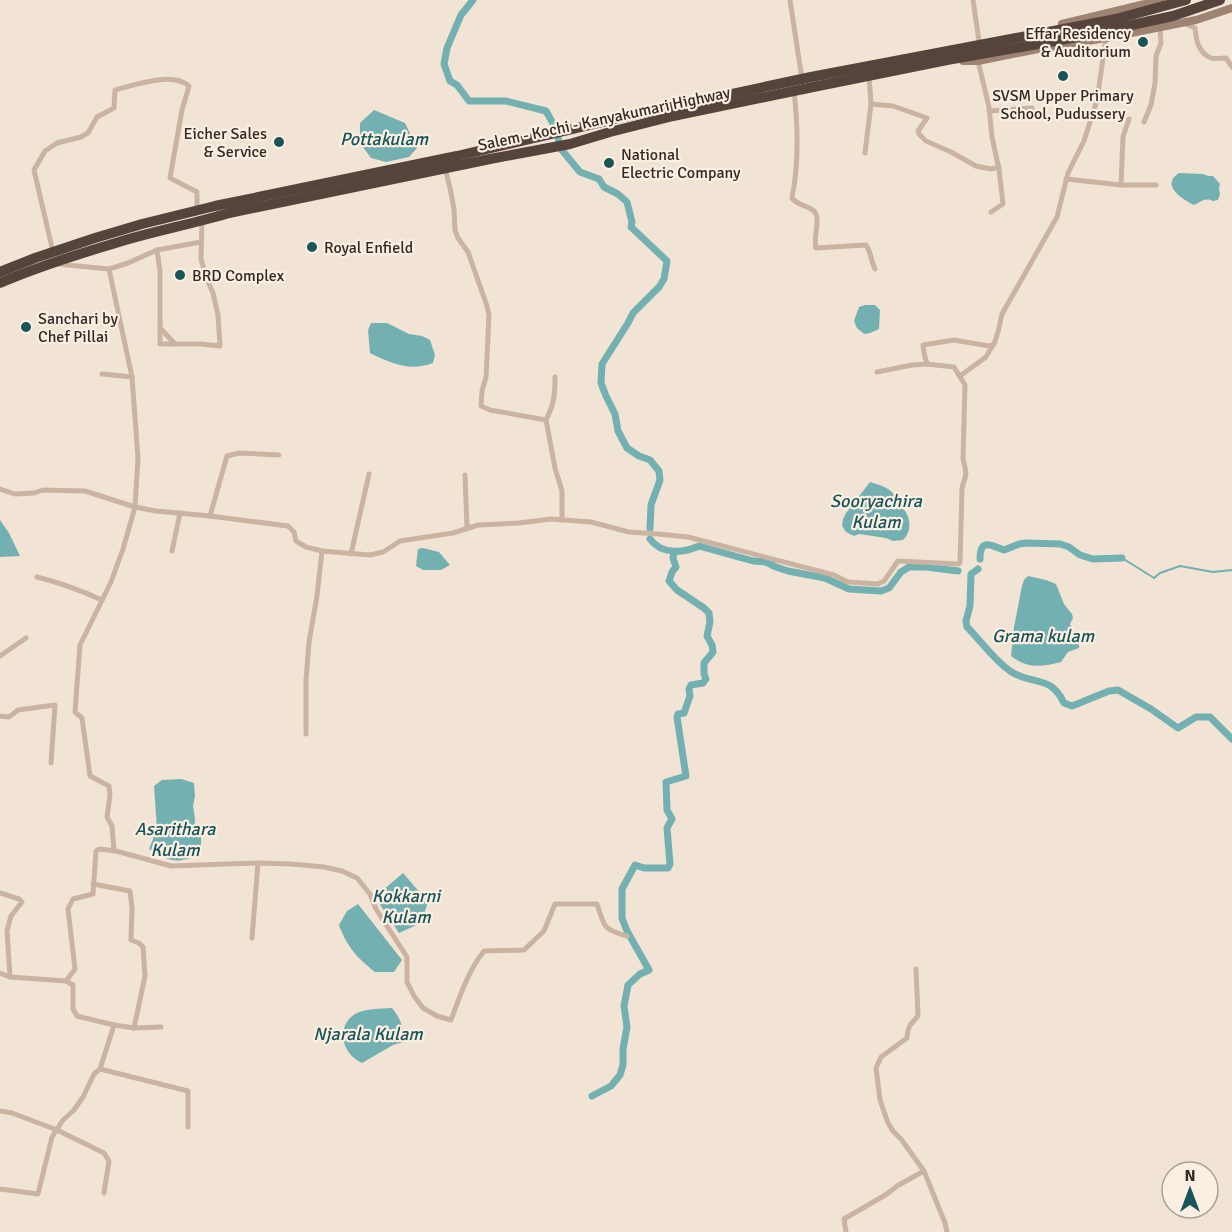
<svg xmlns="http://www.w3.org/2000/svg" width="1232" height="1232" font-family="Signika,sans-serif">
	<rect width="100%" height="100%" fill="#f2e4d5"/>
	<g fill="#73b0b1">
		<path d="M374,110L405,123L417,148L409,157L386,162L371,158L360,143V123Z"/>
		<path d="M1179,173L1203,174L1208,176H1213L1220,184L1219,188L1220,194L1218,200L1213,201C1204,197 1201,202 1194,205C1182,199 1160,185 1179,173Z"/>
		<path d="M865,305H875L880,310L879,329L870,333L864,334L857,328L854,321L859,307Z"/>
		<path d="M371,323H387L409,334L422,336L430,340L435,355L433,363C409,372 391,363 370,353L368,330Z"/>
		<path d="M870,482C883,486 895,489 898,504C910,512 914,529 903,540L893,541L886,538L859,534L854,536L846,532L842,526L843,519L846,513Z"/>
		<path d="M0,520L9,533L20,556L0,557Z"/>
		<path d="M423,548L439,552L450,565L441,570H423L416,566L418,549Z"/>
		<path d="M1028,576L1046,580L1056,584L1064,604L1072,614L1073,618L1070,624L1079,642V648L1068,652L1061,662C1042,667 1028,669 1011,656L1014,627L1022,586L1024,580Z"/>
		<path d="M181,779L194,783L195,796L193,806L195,819L194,832L201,837V844L197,856C173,864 170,861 149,849L157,829L154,786L162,780Z"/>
		<path d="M403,873L428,902L421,923L399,933L375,897Z"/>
		<path d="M358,904L402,960L394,972H375C357,958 347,947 339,925L347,911Z"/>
		<path d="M392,1008C401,1019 404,1028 404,1042L393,1045L362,1063C342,1054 335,1027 355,1014C366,1008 380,1009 392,1008Z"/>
	</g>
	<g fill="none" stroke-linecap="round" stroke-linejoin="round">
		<path stroke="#73b0b1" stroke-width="2" d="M1122,558L1154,578L1160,573L1180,566L1213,572L1232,570"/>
		<g stroke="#73b0b1" stroke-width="7">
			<path d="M473,0L461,15L447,48L444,64L450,81L457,85L469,101H506L546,111L555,127L561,149L580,172L599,179L604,187L618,194L627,202L632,222L631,227L667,261L664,279L659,287L633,313L628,323L602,364L601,383L606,396L615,414L618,431L627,448L639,456L650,460L659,471L660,480L651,505L650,528"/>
			<path d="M650,539C662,555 683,553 699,546L753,561L766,562L776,567L788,571L825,578L849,589L881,591L889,588L901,572L909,567H926L958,571"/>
			<path d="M980,559C980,539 989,544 1004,550L1019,544L1026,543L1060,544L1069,547L1080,555L1093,559L1122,558"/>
			<path d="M978,569L971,574L970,606L966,621L967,627C982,642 993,659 1010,671C1033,686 1050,674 1064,703L1072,706L1109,691L1118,690L1151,709L1178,728L1196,717H1210L1232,739"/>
			<path d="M592,1096L611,1086L620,1075L623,1065V1049L627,1027L624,1006L628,985L640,974L649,970L627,931L622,918V889L635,865L644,868H668L670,864L667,828L672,819L667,810L666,782L686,776L677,717L678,714L684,713L690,696L689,689L691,685L703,683L706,679L704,674V663L713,652L712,645L707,636L710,622L709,613L704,608L677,590L669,581L672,572L676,567L673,558L674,552"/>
		</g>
		<g stroke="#cbb3a1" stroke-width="5">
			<path d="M790,0L802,79"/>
			<path d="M973,0L979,41"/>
			<path d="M1184,23L1195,28C1196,39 1198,53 1211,58C1214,59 1222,58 1226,58L1232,67"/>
			<path d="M978,61L989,107L992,137L999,169L1003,204L991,212"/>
			<path d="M869,75L871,104L893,106L927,118L918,131L919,134L926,141L951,152L976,166L991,169L999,167"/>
			<path d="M794,91C798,126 799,163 792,198C798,207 812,205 816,214C820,221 813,237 816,248L866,245C871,252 871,261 875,269"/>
			<path d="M989,111L1032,108"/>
			<path d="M1144,122L1151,105L1155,83L1156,56L1161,43L1160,27"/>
			<path d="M865,153L871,104"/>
			<path d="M445,168L450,188L454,209L455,230L458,238L468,252L487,306L489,315L486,377L482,391L481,406L490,410L546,420C554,404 555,395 555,377"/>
			<path d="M1066,179L1121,185H1156"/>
			<path d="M1121,185L1123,137L1129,119"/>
			<path d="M157,250L160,271V344H201L220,346L218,315L213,293L206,277L201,259L202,221"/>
			<path d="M53,252L34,170L45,151L57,143L81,137L88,133L97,117L114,108L115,90C135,85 172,71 189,86L182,110L170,178L197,192V210"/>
			<path d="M57,264L109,269"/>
			<path d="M160,328L175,344"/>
			<path d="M927,364L924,353L923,345L954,340L989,346L994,344L998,332L1002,314L1057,217L1068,173L1084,141L1097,100L1106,38"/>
			<path d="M102,374L132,377"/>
			<path d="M960,376L986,357L993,345"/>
			<path d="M546,420L555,468L562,491V520"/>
			<path d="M465,475L467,528"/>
			<path d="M0,489L15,494L34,493L43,490L85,491L135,507L156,511L210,516L288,526L294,532L296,541L306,547L322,551L370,555L383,552L400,541L453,533L478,525L519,523L551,519L591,522L629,532L658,534L688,537L834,575L848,582L878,584L884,581L898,561L958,564L960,563L962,488L965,478L966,472L963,459L965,385L954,367L927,364L912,365L877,372"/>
			<path d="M210,516L227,456L239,453L279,455"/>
			<path d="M172,551L180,513"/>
			<path d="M351,554L369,474"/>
			<path d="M37,577C61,583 80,590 102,600"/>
			<path d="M0,656L26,638"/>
			<path d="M0,716L9,717L18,710L55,705L51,763"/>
			<path d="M306,734V680L309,642L317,596L322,551"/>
			<path d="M114,851L112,826L107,817L110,795L109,786L90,776L82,718L75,712L80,645L111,582L123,549L135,507L138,458L132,377L109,269L128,263L157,250L201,242"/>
			<path d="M93,884L130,891L132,908L131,940L139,943L143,947L145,976L134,1028L114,1025L100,1069L188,1091V1127"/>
			<path d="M0,893L19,899L22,902L11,916L7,931L10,977"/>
			<path d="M252,938L258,863"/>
			<path d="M916,969L918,1016C910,1025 908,1026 907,1038L881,1057L876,1068L880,1100L888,1123L893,1131L901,1139L924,1171L945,1223L947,1232"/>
			<path d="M0,973L10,977L66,981L75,969L68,909L73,899L93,894L96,851L99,849L116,851L171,866L258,863L291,864L324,867L342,871L357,878L370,894L376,909L407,957V982L414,996L423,1008L437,1016L451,1020C460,996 468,971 484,951L524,950L544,931L555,904H597C605,927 602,929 627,936"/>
			<path d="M66,981L73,985V1009L77,1016L114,1025"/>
			<path d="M134,1028L161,1027"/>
			<path d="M0,1111L12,1113L57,1130L104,1153L109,1161L104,1193"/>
			<path d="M0,1189L38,1194L52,1137L63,1120L74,1110L83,1097L94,1074L100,1069"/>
			<path d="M846,1232L844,1219L887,1194L897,1186L924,1171"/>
		</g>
		<g stroke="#9e8272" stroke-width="8">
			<path d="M1062,24L1161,0"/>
			<path d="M963,61H978L1043,48L1106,38L1196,20L1232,8"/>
		</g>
		<g stroke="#56433b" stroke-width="10">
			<path d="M0,272L35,258L95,238L142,224L215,206L457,156L624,117L811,77L1116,19L1186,0"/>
			<path d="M0,283C35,268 72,256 109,245C148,232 189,225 229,213L490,159L570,144L610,132L673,116L818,86L947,60L1072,38L1173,16L1220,0"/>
		</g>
	</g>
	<g fill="#175559" stroke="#faefe2" stroke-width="2">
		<circle cx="1143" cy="42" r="6"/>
		<circle cx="1063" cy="76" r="6"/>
		<circle cx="279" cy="142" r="6"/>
		<circle cx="609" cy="163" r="6"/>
		<circle cx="312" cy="247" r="6"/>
		<circle cx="180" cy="275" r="6"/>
		<circle cx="26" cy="327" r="6"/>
	</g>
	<g text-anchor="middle" stroke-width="4.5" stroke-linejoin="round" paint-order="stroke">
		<g font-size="16" fill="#342924" stroke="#faefe2" text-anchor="start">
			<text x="1131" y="39" text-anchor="end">Effar Residency<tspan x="1131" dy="18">&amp; Auditorium</tspan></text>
			<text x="1063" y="101" text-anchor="middle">SVSM Upper Primary<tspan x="1063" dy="18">School, Pudussery</tspan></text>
			<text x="267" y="139" text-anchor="end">Eicher Sales<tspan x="267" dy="18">&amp; Service</tspan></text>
			<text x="621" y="160">National<tspan x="621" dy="18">Electric Company</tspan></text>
			<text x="324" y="253">Royal Enfield</text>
			<text x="192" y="281">BRD Complex</text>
			<text x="38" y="324">Sanchari by<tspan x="38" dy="18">Chef Pillai</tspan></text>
		</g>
		<g font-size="16" fill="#342924" stroke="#faefe2">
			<text transform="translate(604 118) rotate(-12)" y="6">Salem - Kochi - Kanyakumari Highway</text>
		</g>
		<g font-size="18" font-style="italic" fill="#175559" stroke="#faefe2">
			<text x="384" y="145">Pottakulam</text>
			<text x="876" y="507">Sooryachira<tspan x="876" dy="21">Kulam</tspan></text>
			<text x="1043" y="642">Grama kulam</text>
			<text x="175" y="835">Asarithara<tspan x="175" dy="21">Kulam</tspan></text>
			<text x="406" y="902">Kokkarni<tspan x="406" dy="21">Kulam</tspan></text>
			<text x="368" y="1040">Njarala Kulam</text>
		</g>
	</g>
	<g transform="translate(1190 1190)"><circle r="28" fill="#faefe2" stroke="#aba096" stroke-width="1.5"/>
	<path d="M0-4.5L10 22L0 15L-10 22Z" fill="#175559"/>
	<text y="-9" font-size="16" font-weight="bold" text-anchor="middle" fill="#342924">N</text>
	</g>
</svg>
